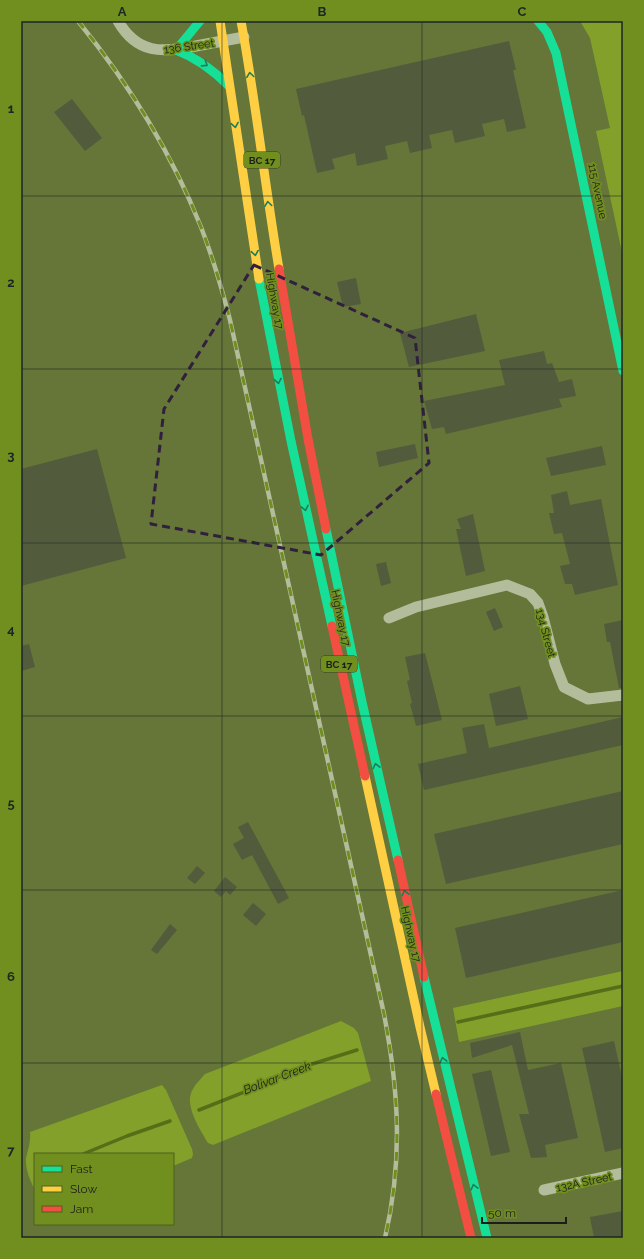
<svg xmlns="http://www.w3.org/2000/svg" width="644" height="1259" font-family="Raleway,sans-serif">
	<rect width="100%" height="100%" fill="#657638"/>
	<g fill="#83a02b">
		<path d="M580,21H623V257L596,131L610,128L590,38Z"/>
		<path d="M623,971V1006L459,1042L453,1008Z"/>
		<path d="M341,1021L354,1028L358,1033L371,1081L213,1145L208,1143C200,1129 183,1104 193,1089C196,1083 201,1079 205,1074Z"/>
		<path d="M162,1085L166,1090L192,1149L193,1154L192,1158L173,1166V1154H35V1190C30,1181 25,1168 26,1158C28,1150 31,1141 30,1132Z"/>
	</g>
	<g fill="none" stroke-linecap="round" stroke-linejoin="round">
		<g stroke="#576e18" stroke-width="3.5">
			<path d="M458,1022L623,986"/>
			<path d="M199,1110L267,1083L293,1070L357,1050"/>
			<path d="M83,1154L127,1136L170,1121"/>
		</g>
	</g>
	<g fill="#535b3d">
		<path d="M509,41L516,70H513L526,128L507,132L504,119L482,124L485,136L455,143L452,130L429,135L432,148L410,153L407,141L385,146L388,159L357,166L355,153L332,159L335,169L317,173L304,115L302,116L296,89Z"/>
		<path d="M72,99L102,138L85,151L54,112Z"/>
		<path d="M356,278L361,304L343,307L337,282Z"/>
		<path d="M476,314L485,351L409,367L400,333Z"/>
		<path d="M544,351L547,364L552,363L559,382L572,379L576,396L559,399L562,407L446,434L444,427L432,429L424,401L505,385L499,360Z"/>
		<path d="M415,444L418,458L379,467L376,452Z"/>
		<path d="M602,446L606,465L551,476L546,458Z"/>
		<path d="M97,449L126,558L21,586V469Z"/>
		<path d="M567,491L570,505L601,499L618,585L575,595L572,584H565L560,566L570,564L562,533L554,534L549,513H554L551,495Z"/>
		<path d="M473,514L485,571L466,576L456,529H461L457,519Z"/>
		<path d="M386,562L391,583L381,586L376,564Z"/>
		<path d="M495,608L503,627L494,631L486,612Z"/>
		<path d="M623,620V688H619L610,642H607L604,624Z"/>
		<path d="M29,644L35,667L21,671V646Z"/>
		<path d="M425,653L442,720L416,726L410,704L412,703L407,681L410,680L405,657Z"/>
		<path d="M520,686L528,719L496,726L489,694Z"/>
		<path d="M623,717V745L424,790L418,764L467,753L462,728L484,724L489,748Z"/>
		<path d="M623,791V844L446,884L434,834Z"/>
		<path d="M248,822L289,898L278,904L252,855L242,860L233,844L244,838L238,827Z"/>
		<path d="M197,866L205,873L195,884L187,878Z"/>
		<path d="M225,877L237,887L230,895L226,891L221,897L214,891Z"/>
		<path d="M623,890V942L466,978L455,928Z"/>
		<path d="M253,903L266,914L256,926L243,915Z"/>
		<path d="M170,924L177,930L157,954L151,950Z"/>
		<path d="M520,1032L528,1070L561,1063L578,1138L545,1145L547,1157L531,1158L519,1114H529L512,1045L472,1058L470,1043Z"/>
		<path d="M614,1041L623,1082V1148L605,1152L582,1048Z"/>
		<path d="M491,1070L510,1152L491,1156L472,1074Z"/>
		<path d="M623,1211V1238H594L590,1217Z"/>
	</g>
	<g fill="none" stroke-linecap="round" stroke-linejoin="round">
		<g stroke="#b4bd9b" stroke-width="11">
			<path d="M118,21C137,54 162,53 196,46C212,43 228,40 244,37"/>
			<path d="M389,618L416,607L507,585L530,594L538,603L543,617L555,664L564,687L588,699L623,695"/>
			<path d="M544,1190L623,1173"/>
		</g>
		<g stroke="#16e098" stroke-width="9">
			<path d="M200,21L176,50C197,58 213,70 229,86"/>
			<path d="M538,21L547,32L556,53L623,371"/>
			<path d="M259,279L291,441L332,626"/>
			<path d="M326,529L362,702L398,860"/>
			<path d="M424,977L487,1238"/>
		</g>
		<g stroke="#ffcf43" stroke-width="9">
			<path d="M220,21L259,279"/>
			<path d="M241,21C256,103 265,186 279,269"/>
			<path d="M365,776L420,1027L436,1094"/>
		</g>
		<g stroke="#f24e42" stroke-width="9">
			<path d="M279,269L308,439L326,529"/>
			<path d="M332,626L365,776"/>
			<path d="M398,860L424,977"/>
			<path d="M436,1094L471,1238"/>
		</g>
		<g stroke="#b3bc9b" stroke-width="4.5">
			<path id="rail" d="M78,21C129,84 171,152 201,227C213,258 222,289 230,320L384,1014C399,1092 403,1160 385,1238"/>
		</g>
		<use href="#rail" stroke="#718f1f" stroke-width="3" stroke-dasharray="9" stroke-linecap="butt"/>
	</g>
	<defs><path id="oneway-chevron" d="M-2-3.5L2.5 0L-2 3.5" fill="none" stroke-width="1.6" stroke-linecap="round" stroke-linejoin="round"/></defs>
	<g stroke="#1a7e5a">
		<use href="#oneway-chevron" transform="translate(205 64) rotate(33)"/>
		<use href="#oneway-chevron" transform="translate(250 75) rotate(-98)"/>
		<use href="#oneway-chevron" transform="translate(235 125) rotate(81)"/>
		<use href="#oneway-chevron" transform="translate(268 204) rotate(-98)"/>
		<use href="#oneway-chevron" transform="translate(255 253) rotate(81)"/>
		<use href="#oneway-chevron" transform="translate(278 381) rotate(79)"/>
		<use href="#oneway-chevron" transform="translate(305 508) rotate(78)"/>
		<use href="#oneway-chevron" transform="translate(376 766) rotate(-103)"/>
		<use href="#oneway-chevron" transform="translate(405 893) rotate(-103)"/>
		<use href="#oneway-chevron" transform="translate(443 1060) rotate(-104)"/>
		<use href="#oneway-chevron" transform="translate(474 1187) rotate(-104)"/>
	</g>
	<path fill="none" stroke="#30203d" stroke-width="3" stroke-dasharray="8 5" stroke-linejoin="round" d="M254,265L415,338L429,463L321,555L151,524L164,409Z"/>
	<path fill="none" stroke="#1c2625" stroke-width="1" stroke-opacity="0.55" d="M222,21V1238M422,21V1238M21,196H623M21,369H623M21,543H623M21,716H623M21,890H623M21,1063H623"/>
	<g text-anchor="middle" stroke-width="3.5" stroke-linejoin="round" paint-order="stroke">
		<g fill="#718f1f" stroke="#363f1e" stroke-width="1">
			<rect x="244" y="152" width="36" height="16" rx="3"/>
			<rect x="321" y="656" width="36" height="16" rx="3"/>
		</g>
		<g font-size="10" font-weight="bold" fill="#1d1d1d">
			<text x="262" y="164">BC 17</text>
			<text x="339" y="668">BC 17</text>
		</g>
		<g font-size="11" fill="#1d1d1d" stroke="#718f1f">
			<text transform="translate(189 46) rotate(-8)" y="4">136 Street</text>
			<text transform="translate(598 191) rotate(78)" y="4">115 Avenue</text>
			<text transform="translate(275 301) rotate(80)" y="4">Highway 17</text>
			<text transform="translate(341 618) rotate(78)" y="4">Highway 17</text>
			<text transform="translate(546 633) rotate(75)" y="4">134 Street</text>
			<text transform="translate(411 934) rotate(77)" y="4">Highway 17</text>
			<text transform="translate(584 1182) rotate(-12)" y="4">132A Street</text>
		</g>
		<g font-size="12" font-style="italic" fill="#1c1c19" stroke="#718f1f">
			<text transform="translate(277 1078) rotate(-21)" y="4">Bolivar Creek</text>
		</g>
	</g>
	<rect width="644" height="1259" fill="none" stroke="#718f1f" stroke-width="44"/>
	<rect x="34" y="1153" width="140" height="72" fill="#718f1f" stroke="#4f611e"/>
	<rect x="42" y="1166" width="20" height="6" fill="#16e098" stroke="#4f611e"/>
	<text x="70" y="1173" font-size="12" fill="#1d1d1d">Fast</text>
	<rect x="42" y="1186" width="20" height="6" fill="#ffcf43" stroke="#4f611e"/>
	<text x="70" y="1193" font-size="12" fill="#1d1d1d">Slow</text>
	<rect x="42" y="1206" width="20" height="6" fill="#f24e42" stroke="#4f611e"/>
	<text x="70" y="1213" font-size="12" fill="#1d1d1d">Jam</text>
	<path d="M482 1217v6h84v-6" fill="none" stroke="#1d1d1d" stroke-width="2"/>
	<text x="488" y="1217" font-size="12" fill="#1d1d1d" stroke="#718f1f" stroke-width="3" paint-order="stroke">50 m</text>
	<rect x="22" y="22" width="600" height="1215" fill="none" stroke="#1c2625" stroke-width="1.5"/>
	<g font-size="13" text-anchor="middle" font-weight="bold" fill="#1c2625">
		<text x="122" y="16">A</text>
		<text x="322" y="16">B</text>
		<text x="522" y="16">C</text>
		<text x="11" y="113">1</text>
		<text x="11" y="287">2</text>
		<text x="11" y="460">3</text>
		<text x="11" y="634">4</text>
		<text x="11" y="808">5</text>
		<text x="11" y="981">6</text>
		<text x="11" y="1155">7</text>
	</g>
</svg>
